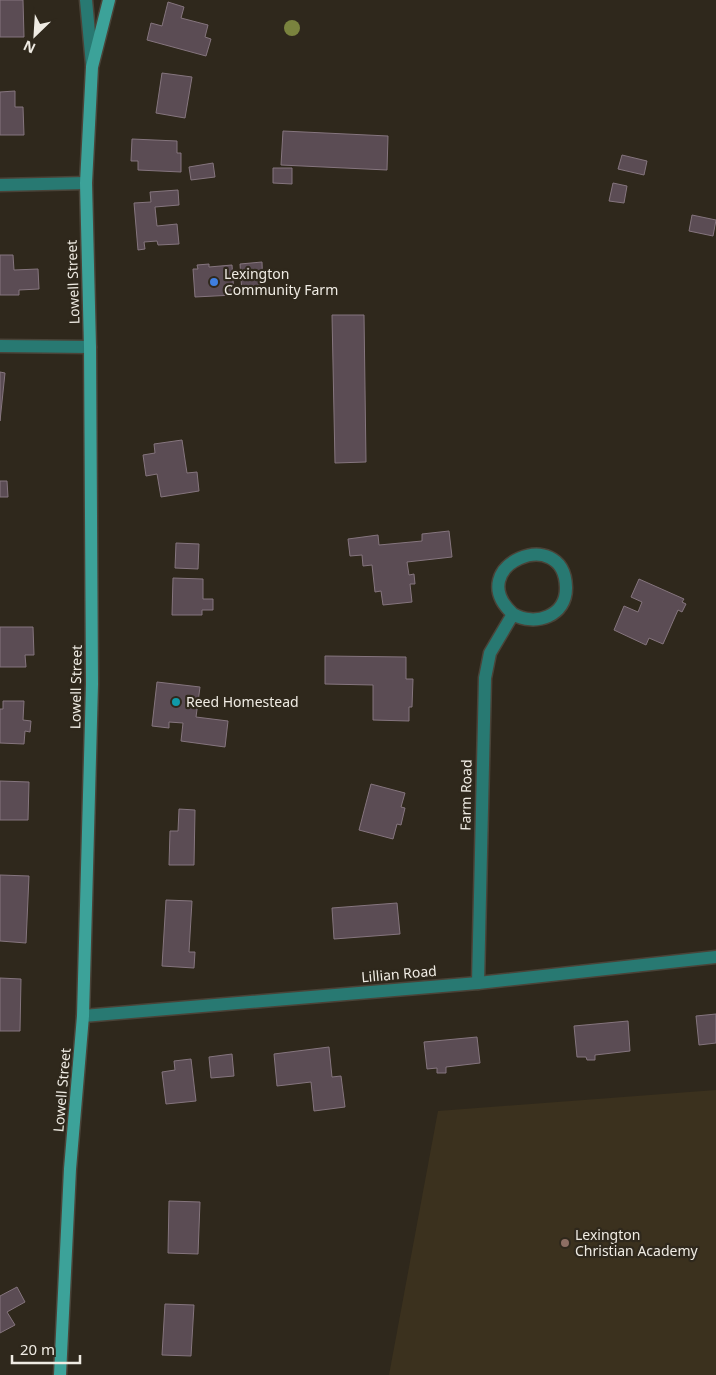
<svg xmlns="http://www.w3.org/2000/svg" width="716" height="1375" font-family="'Noto Sans',sans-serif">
	<rect width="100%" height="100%" fill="#2f281c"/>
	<path fill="#3b311e" d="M716,1090V1375H389L438,1111Z"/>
	<g fill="#5b4c54" stroke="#85757e">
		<path d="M0,0H23L24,37H0Z"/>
		<path d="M168,2L184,7L181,18L208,25L205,37L211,39L206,56L147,40L151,23L162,26Z"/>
		<path d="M162,73L192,77L185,118L156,113Z"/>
		<path d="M15,91V107H23L24,135H0V92Z"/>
		<path d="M283,131L388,136L387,170L281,165Z"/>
		<path d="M132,139L177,141V153H181V172L138,170V161H131Z"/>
		<path d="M622,155L647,161L644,175L618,169Z"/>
		<path d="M213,163L215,177L191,180L189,167Z"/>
		<path d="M273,168H292V184L273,183Z"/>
		<path d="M613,183L627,186L624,203L609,201Z"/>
		<path d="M178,190L179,205L155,207L157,226L177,224L179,244L158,245L157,241L144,242L145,249L138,250L134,203L151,202L150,192Z"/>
		<path d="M692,215L716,220L713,236L689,231Z"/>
		<path d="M0,255H13L14,270L38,269L39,289L19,290V295H0Z"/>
		<path d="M262,262L263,292L242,293L240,264Z"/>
		<path d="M209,264V267L232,265L234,295L195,297L193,269H198L197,265Z"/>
		<path d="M332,315H364L366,462L335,463Z"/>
		<path d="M0,372L5,373L0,421Z"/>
		<path d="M182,440L187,473L197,472L199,491L161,497L157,474L146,476L143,455L155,453L154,444Z"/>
		<path d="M0,481H7L8,497H0Z"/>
		<path d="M449,531L452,557L407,562L409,575L414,574L415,584H410L412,602L383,605L381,591L375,592L372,565L363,566L362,555L350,556L348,539L378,535L379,545L422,541V534Z"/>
		<path d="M176,543L199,544L198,569L175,568Z"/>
		<path d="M173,578L203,579V599H213V610H202V615H172Z"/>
		<path d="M639,579L684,599L682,602L686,604L682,612L678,610L663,644L649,638L646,645L614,630L624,606L638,612L642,602L631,597Z"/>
		<path d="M0,627H33L34,655H25L26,667H0Z"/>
		<path d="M325,656L406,657V679H413L412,707H409V721L373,720V685L325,684Z"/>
		<path d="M157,682L200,687L196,717L228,721L225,747L181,741L183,723L169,722V728L152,726Z"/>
		<path d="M3,701H24L23,720L31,721L30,732L25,731L24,744L0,743V709H3Z"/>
		<path d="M0,781L29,782L28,820H0Z"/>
		<path d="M371,784L405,793L401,807L405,808L401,825L397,824L393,839L359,830Z"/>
		<path d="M179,809L195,810L194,865H169L170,831H178Z"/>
		<path d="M0,875L29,876L26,943L0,941Z"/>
		<path d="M166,900L192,901L189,952H195L194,968L162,966Z"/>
		<path d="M397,903L400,934L334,939L332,908Z"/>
		<path d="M0,978L21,979L20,1031H0Z"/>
		<path d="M716,1014V1043L699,1045L696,1016Z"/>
		<path d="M628,1021L630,1051L595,1055V1060H587L586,1057H577L574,1026Z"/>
		<path d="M477,1037L480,1063L446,1067V1073H437V1068L427,1069L424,1042Z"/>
		<path d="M329,1047L332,1077L341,1076L345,1107L314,1111L311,1082L277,1086L274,1054Z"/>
		<path d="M232,1054L234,1076L211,1078L209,1057Z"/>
		<path d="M191,1059L196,1101L166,1104L162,1072L175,1070L174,1061Z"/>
		<path d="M169,1201L200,1202L198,1254L168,1253Z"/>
		<path d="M17,1287L25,1302L7,1312L15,1325L0,1333V1296Z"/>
		<path d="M165,1304L194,1305L191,1356L162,1355Z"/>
	</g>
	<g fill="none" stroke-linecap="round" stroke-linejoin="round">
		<g stroke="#4a4338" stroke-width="15">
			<g id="street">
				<path d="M86,0L92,65"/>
				<path d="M0,185L86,183"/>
				<path d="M0,346L90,347"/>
				<path d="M478,983L485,678L490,653L513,614C535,627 567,616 566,587C564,523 461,566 513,614"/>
				<path d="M83,1016L478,983L716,957"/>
			</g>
		</g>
		<g stroke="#4a4338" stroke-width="15">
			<path id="secondary" d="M60,1375L70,1169L83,1016L92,684L90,347L86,183L92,67L109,0"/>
		</g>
		<use href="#street" stroke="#287972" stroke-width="12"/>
		<use href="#secondary" stroke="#3ca299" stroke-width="12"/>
	</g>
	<circle fill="#7a833e" cx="292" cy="28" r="8"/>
	<circle fill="#3f7fe0" stroke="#2f281c" stroke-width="2" cx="214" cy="282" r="5"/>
	<circle fill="#0f9aa8" stroke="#2f281c" stroke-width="2" cx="176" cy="702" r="5"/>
	<circle fill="#8d6e63" stroke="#2f281c" stroke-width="2" cx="565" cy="1243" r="5"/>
	<g text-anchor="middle" stroke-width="4.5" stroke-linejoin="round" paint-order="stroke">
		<g font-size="14" fill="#efebe3" stroke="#2f281c" text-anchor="start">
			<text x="224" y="279">Lexington<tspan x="224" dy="16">Community Farm</tspan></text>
			<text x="186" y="707">Reed Homestead</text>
			<text x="575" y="1240">Lexington<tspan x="575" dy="16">Christian Academy</tspan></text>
		</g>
		<g font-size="14" fill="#efebe3" stroke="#2f281c">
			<text transform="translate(73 282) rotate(-92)" y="5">Lowell Street</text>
			<text transform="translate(76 687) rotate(-89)" y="5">Lowell Street</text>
			<text transform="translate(466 795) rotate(-89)" y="5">Farm Road</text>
			<text transform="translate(399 974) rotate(-5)" y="5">Lillian Road</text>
			<text transform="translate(62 1090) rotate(-85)" y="5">Lowell Street</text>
		</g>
	</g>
	<g transform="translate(35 35) rotate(205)" stroke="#2f281c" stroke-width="4" paint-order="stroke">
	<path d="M0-4L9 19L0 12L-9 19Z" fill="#efebe3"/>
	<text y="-8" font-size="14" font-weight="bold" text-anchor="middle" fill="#efebe3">N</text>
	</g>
	<path d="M12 1355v8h68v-8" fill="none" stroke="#efebe3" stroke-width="2.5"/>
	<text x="20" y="1355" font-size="15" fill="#efebe3" stroke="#2f281c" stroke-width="4" paint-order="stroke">20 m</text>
</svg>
